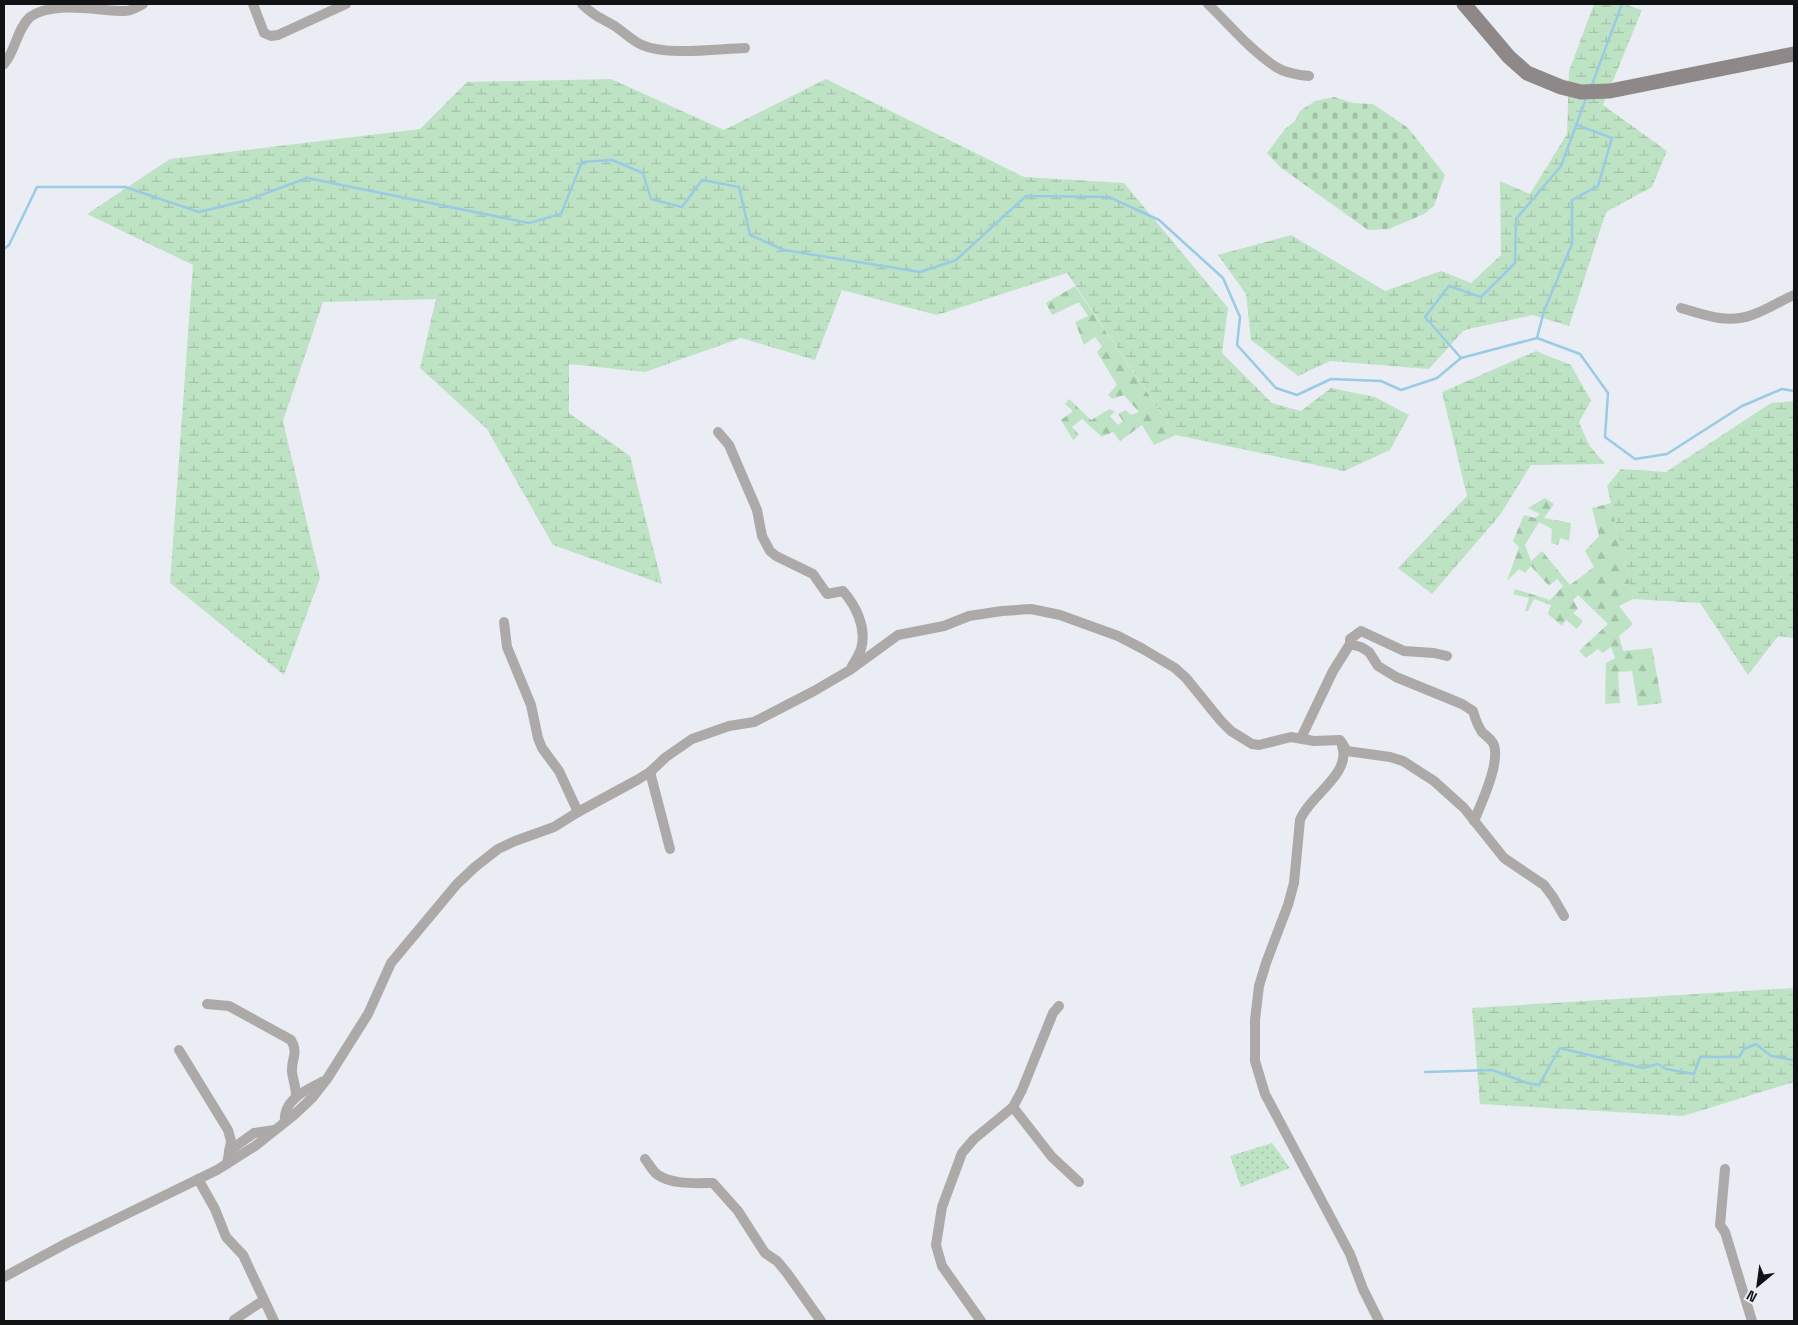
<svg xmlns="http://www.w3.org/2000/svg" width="1798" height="1325" font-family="'Space Grotesk',sans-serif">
	<defs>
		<pattern id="grass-dots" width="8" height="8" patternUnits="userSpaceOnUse" patternTransform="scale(1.25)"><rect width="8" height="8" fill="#bee3c4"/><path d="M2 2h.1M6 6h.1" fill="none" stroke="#a2c2a8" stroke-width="1.8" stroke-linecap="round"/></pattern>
		<pattern id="forest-firs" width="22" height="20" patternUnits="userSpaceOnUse" patternTransform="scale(1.25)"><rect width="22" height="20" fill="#bee3c4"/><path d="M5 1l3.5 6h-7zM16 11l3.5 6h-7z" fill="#a2c2a8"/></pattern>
		<pattern id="wetland-marsh" width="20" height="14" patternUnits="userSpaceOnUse" patternTransform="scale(1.25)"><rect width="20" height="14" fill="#bee3c4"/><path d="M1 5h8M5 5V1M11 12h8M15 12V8" fill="none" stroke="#a2c2a8"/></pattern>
		<pattern id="cemetery-stones" width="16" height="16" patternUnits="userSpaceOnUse" patternTransform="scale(1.25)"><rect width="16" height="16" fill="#bee3c4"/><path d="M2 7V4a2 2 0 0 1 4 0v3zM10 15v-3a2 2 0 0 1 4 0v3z" fill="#a2c2a8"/></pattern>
	</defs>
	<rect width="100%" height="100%" fill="#eaedf3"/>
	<path fill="url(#grass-dots)" d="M1272,1143L1290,1168L1241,1187L1230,1156Z"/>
	<g fill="url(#forest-firs)">
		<path d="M1075,286L1176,435L1154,445L1142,425L1120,441L1113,432L1102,437L1082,419L1072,427L1079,435L1073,440L1061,420L1073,411L1065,404L1069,399L1091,420L1110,409L1115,412L1110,416L1118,425L1123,421L1118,414L1126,410L1131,415L1139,412L1124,395L1112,399L1108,395L1117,385L1097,352L1102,346L1095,337L1084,345L1075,322L1088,316L1079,302L1052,315L1046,303Z"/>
		<path d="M1545,498L1554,504L1544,518L1571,523L1569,541L1560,538L1558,545L1551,543L1552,529L1539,522L1525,545L1531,561L1542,551L1570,585L1594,567L1585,551L1599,536L1592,508L1611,503L1633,599L1619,606L1633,624L1619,636L1623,651L1652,648L1662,703L1638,706L1632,671L1618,672L1620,703L1605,704L1606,663L1615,658L1611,647L1603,653L1598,649L1586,658L1579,651L1608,624L1578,595L1573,600L1578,609L1573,613L1583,621L1577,629L1566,620L1562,626L1548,614L1551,605L1534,599L1528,611H1525L1529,598L1513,594L1515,589L1550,600L1563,586L1557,579L1549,586L1531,566L1525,573L1519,569L1507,581L1519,547L1513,541L1524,515L1535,518L1540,514L1528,508Z"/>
	</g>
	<g fill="url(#wetland-marsh)">
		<path d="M1594,4H1624L1642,10L1603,105L1667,151L1652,187L1606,212L1569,326L1533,315L1464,330L1429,369L1330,361L1298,376L1251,340L1246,294L1218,255L1291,235L1385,291L1441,271L1471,283L1501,255L1500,181L1530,194L1567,134L1569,71Z"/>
		<path d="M611,79L724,130L826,79L1024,177L1124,183L1228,308L1222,353L1272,403L1301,411L1331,388L1375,397L1409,415L1390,450L1344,471L1176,435L1067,273L937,315L842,290L815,360L741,338L645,372L569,364V413L630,456L662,584L553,545L487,429L420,368L436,299L323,302L283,421L320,578L284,675L170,583L193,265L87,214L170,159L420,129L467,82Z"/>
		<path d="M1536,351L1571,365L1591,401L1579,422L1589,445L1605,464L1531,465L1500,515L1432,594L1398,568L1467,496L1442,392Z"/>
		<path d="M1794,401V638L1778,636L1748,675L1700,603L1633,599L1607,486L1621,469L1666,472L1771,403Z"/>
		<path d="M1794,988V1082L1683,1116L1480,1104L1472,1008Z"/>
	</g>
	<path fill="url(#cemetery-stones)" d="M1334,97L1353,103L1373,104L1408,128L1445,175L1434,206L1424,214L1389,229L1368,230L1280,167L1267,153L1285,129L1295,121L1300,111L1315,101Z"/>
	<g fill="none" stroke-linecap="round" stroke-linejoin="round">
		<g stroke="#9acbe4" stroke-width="2.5">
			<path d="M1591,87L1622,4"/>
			<path d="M4,249L9,245L37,187H125L199,212L248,200L307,178L529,223L561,214L582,162L612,160L643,173L651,199L682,207L702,180L739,187L750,235L784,250L920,272L956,260L1026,196L1109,197L1159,220L1223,278L1240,317L1237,345L1276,388L1297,395L1331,379L1381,381L1401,390L1437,378L1461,358L1537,338L1580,354L1608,393L1605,437L1635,459L1667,454L1742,406L1782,389L1794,391"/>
			<path d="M1537,338L1544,311L1572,244V200L1598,186L1612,138L1577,125"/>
			<path d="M1461,358L1425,317L1449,286L1481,297L1515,263L1516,219L1561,166L1587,96"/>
			<path d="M1425,1072L1492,1070L1527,1083L1539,1085L1560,1048L1643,1068L1658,1064L1666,1069L1694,1074L1700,1057H1739L1744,1049L1756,1044L1771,1056L1794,1060"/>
		</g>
		<g stroke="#ada9a9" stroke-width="10">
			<path d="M253,4L264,33L271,36L278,35L346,4"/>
			<path d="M582,4C594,16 599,17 613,25C623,31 631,40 642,45C667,56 716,49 745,48"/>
			<path d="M1208,4C1230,25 1250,50 1276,67C1285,73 1299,75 1309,76"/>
			<path d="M4,64C16,51 16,30 30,17C53,0 98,11 125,11C131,11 138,7 143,4"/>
			<path d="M1681,308C1704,315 1728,324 1752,315C1767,310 1780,301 1794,295"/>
			<path d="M718,432L729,445L735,459L757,510L762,536L770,551L776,556L813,574L827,594L843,591C856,606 867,628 861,649C859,655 855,661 852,666"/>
			<path d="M504,622L507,647L531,705L538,738L542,748L559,771L578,812"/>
			<path d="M1447,656L1434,653L1404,651L1361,631L1350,639V644L1361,647L1369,652L1378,666L1396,677L1462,704L1473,711C1475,718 1477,725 1482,732C1486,736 1490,738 1493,743C1502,760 1481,804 1474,821"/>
			<path d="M1301,738L1333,671L1350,644"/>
			<path d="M1342,746C1352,774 1309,796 1300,820L1294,883L1288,905L1266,963L1259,986L1255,1020V1061L1265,1094L1350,1254L1363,1289L1379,1321"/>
			<path d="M650,772L670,849"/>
			<path d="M207,1004L229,1006L291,1040C299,1054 291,1058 292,1072C293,1080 296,1087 296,1096"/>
			<path d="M179,1050L228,1130L231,1141L227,1164"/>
			<path d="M1013,1107L1052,1157L1079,1182"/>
			<path d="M285,1121C283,1099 308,1089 324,1081"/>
			<path d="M229,1151L254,1133L274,1130"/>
			<path d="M645,1159C649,1164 653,1172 658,1175C673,1185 696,1183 713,1183L738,1211L765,1253L777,1261L787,1273L821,1321"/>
			<path d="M1725,1169L1720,1225L1725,1232L1752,1321"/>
			<path d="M198,1179L215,1209L226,1237L243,1255L274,1321"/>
			<path d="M4,1277L67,1243L217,1170L255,1146L294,1115L313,1097L327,1079L368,1014L391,963L457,884L475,867L498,849L515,841L554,827L578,812L637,780L650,772L666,757L692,739L729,726L754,722L814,691L850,670L898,635L944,626L969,616L1002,611L1031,609L1060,615L1118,636L1143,649L1175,668L1186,678L1221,721L1231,731L1252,744L1259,745L1291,737L1314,741L1340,740L1347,751L1390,757L1403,761L1434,781L1464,808L1504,858L1544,885L1553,897L1564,916"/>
			<path d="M234,1320L264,1300"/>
			<path d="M981,1321L942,1266L936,1245L942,1207L962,1153L974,1139L1013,1107L1022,1090L1053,1013L1059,1006"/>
		</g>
		<path stroke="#8e8988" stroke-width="15" d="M1464,4L1509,57L1527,73L1561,87L1581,92L1610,91L1794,54"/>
	</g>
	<rect width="1798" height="1325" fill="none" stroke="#111214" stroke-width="10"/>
	<g transform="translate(1758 1285) rotate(209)" stroke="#eaedf3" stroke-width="4" paint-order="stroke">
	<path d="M0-4L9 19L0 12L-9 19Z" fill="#111214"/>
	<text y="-8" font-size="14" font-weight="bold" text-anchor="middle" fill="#111214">N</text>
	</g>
</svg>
